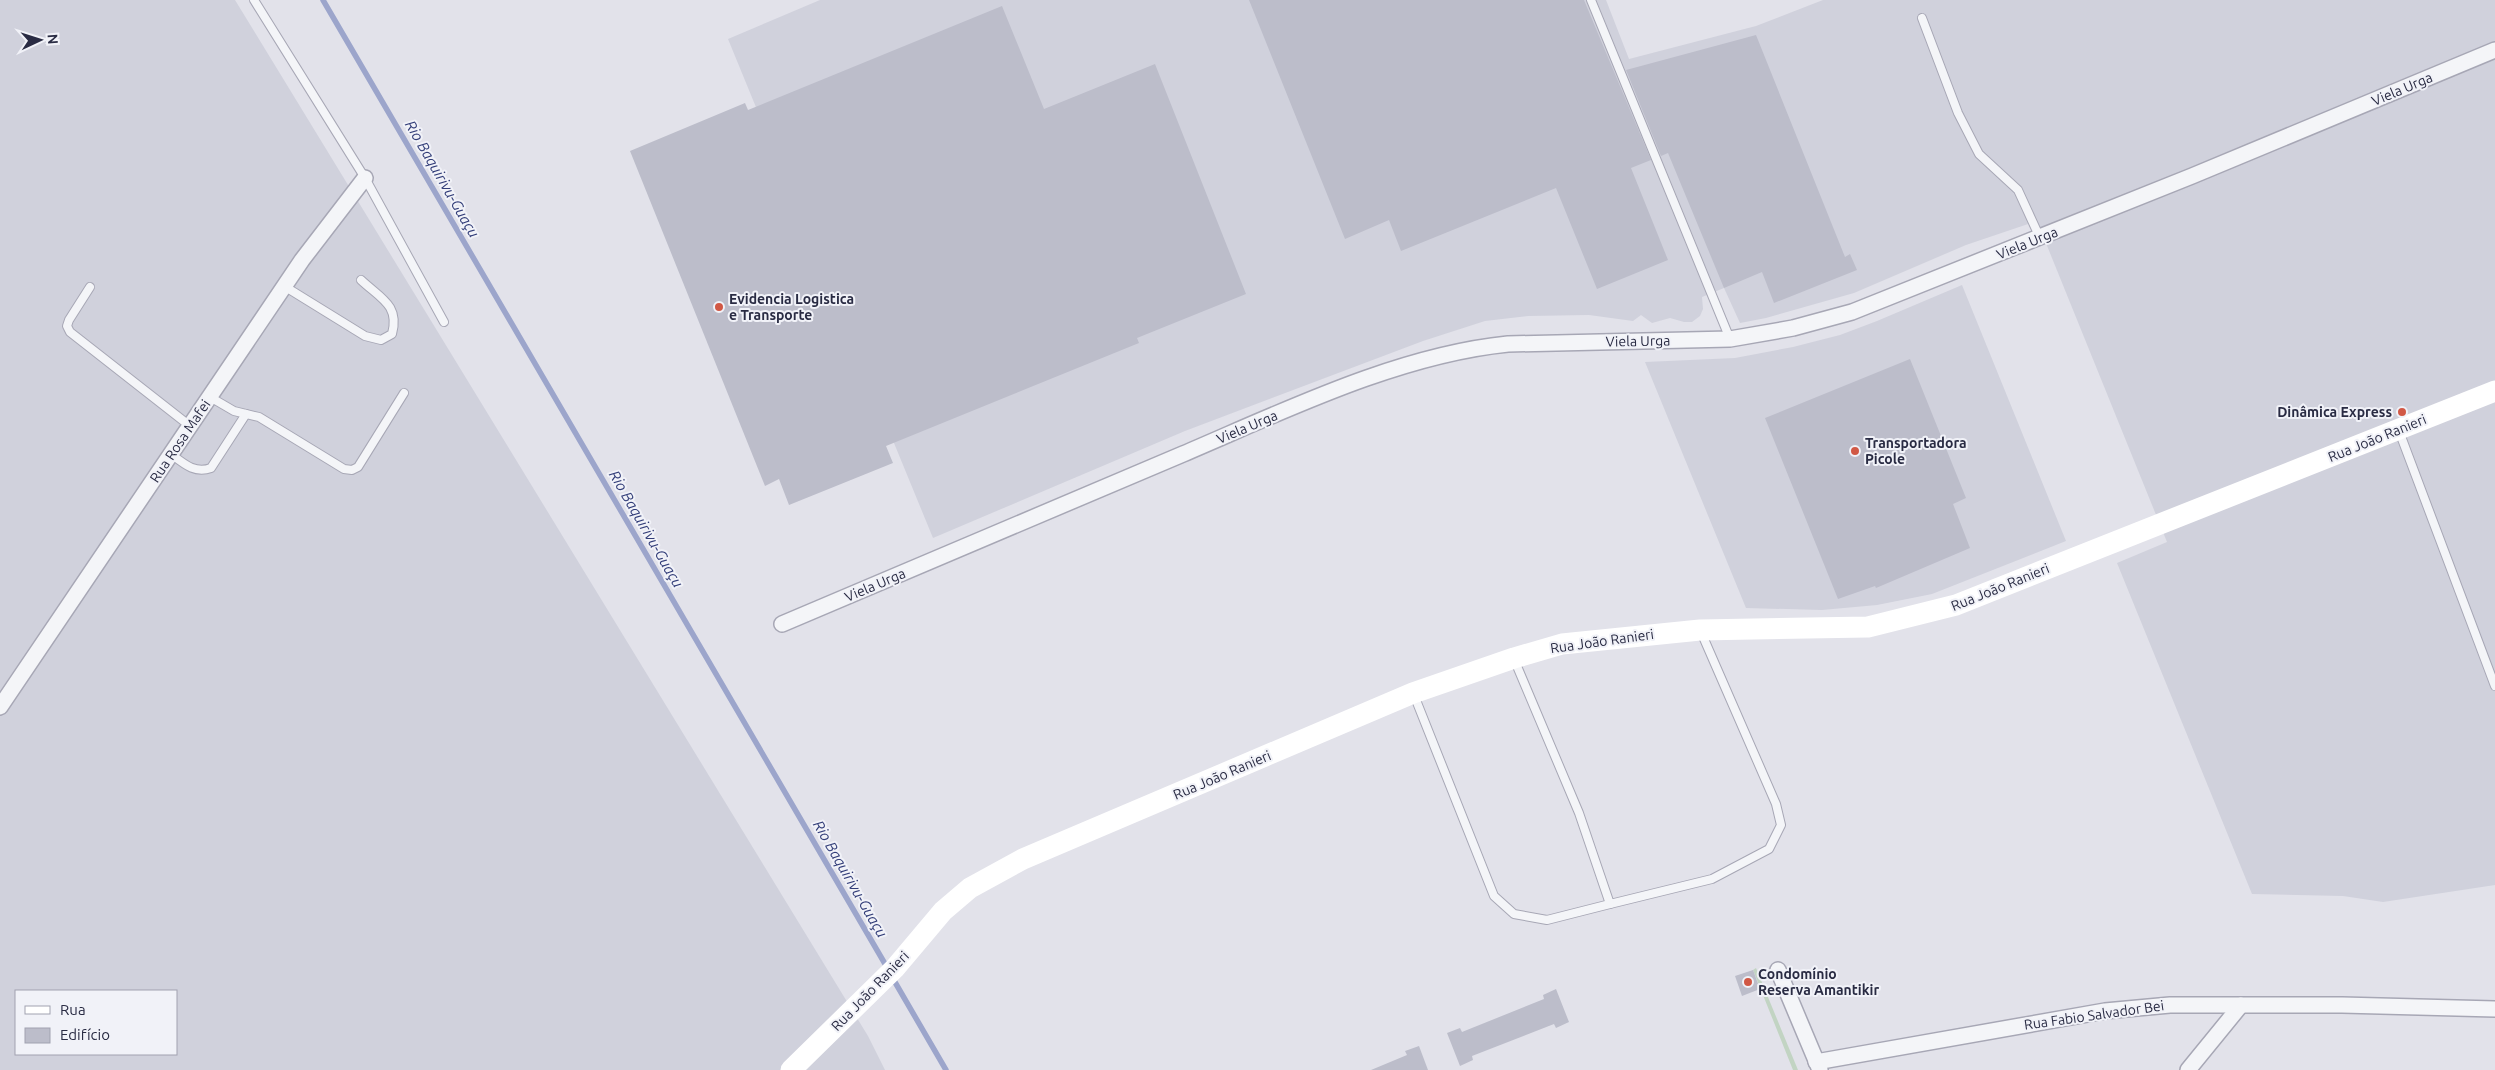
<svg xmlns="http://www.w3.org/2000/svg" width="2495" height="1070" font-family="Ubuntu,sans-serif">
	<style>
		.built { fill: #d0d1dc; fill-rule: evenodd }
		.green { fill: #c2d4c3 }
		.lines { fill: none; stroke-linecap: round; stroke-linejoin: round }
		.stream { stroke: #9ca5cb; stroke-width: 5.5 }
		.building { fill: #bcbdca }
		.lane-casing { stroke: #a7a7b5; stroke-width: 10 }
		.street-casing { stroke: #a7a7b5; stroke-width: 18 }
		.lane { stroke: #f4f5f8; stroke-width: 8 }
		.street { stroke: #f4f5f8; stroke-width: 15 }
		.secondary { stroke: #fff; stroke-width: 21 }
		.poi-dot { fill: #d15845; stroke: #f1f2f8; stroke-width: 2 }
		.labels { text-anchor: middle; stroke-width: 4; stroke-linejoin: round; paint-order: stroke }
		.street-label { font-size: 14px; fill: #292b43; stroke: #f1f2f8 }
		.poi-label { font-size: 14px; font-weight: bold; fill: #292b43; stroke: #f1f2f8; text-anchor: start }
		.water-label { font-size: 15px; font-style: italic; fill: #323d78; stroke: #f1f2f8 }
	</style>
	<rect width="100%" height="100%" fill="#e2e2ea"/>
	<!-- built -->
	<g class="built">
		<path d="M0,0H235L868,1036L885,1070H0ZM16,991H176V1054H16Z"/>
		<polygon points="820,0 1606,0 1629,59 1756,26 1823,0 2495,0 2495,885 2383,902 2343,896 2252,894 2117,563 2167,542 2037,221 1966,245 1854,293 1766,318 1740,323 1724,288 1702,297 1703,309 1700,316 1692,322 1684,322 1670,318 1652,323 1641,315 1633,321 1589,315 1528,316 1485,321 1423,341 1185,431 933,538 728,39"/>
		<polygon points="1962,285 2066,541 1932,594 1877,605 1822,610 1746,608 1645,362 1735,358 1793,347 1840,335 1877,321"/>
	</g>
	<!-- green -->
	<polygon class="green" points="1756,968 1798,1070 1793,1070 1753,970"/>
	<g class="lines">
		<!-- stream -->
		<g class="stream">
			<polyline points="323,0 888,969"/>
			<polyline points="892,977 946,1070"/>
		</g>
	</g>
	<!-- building -->
	<g class="building">
		<polygon points="1249,0 1584,0 1651,160 1631,168 1668,260 1597,289 1556,188 1401,251 1389,220 1345,239"/>
		<polygon points="1002,6 1044,109 1155,64 1246,294 1137,338 1139,343 886,446 893,463 789,505 779,479 765,486 630,151 745,103 748,110"/>
		<polygon points="1756,35 1845,257 1850,254 1857,270 1774,303 1762,272 1724,288 1668,153 1661,156 1626,70"/>
		<polygon points="1910,359 1966,498 1953,504 1970,548 1876,588 1875,586 1838,599 1765,418"/>
		<polygon points="1753,970 1760,989 1742,996 1735,976"/>
		<polygon points="1556,989 1569,1022 1556,1028 1554,1024 1472,1056 1473,1060 1460,1066 1447,1033 1460,1028 1462,1032 1544,999 1543,995"/>
		<polygon points="1419,1046 1428,1070 1371,1070 1407,1055 1405,1051"/>
	</g>
	<g class="lines">
		<!-- lane casing -->
		<g class="lane-casing">
			<g id="lane">
				<polyline points="254,0 365,178 444,322"/>
				<polyline points="1591,0 1730,339"/>
				<polyline points="1922,18 1958,113 1979,154 2018,190 2040,238"/>
				<path d="M284,286L365,336L381,340L392,334C400,305 380,298 361,280"/>
				<polyline points="90,287 69,320 67,326 70,332 190,426"/>
				<polyline points="210,397 234,411 259,417 344,469 352,470 358,467 404,393"/>
				<polyline points="2399,431 2495,686"/>
				<path d="M171,454C184,464 195,474 211,468L246,414"/>
				<polyline points="1514,659 1579,813 1610,904 1712,879 1769,849 1781,825 1776,804 1701,632"/>
				<polyline points="1414,695 1494,896 1514,914 1547,920 1610,904"/>
			</g>
		</g>
		<!-- street casing -->
		<g class="street-casing">
			<g id="street">
				<path d="M782,624C915,568 1049,511 1183,454C1284,411 1398,355 1508,344L1730,339L1793,328L1852,312L2192,176L2495,50"/>
				<polyline points="0,707 302,260 365,178"/>
				<polyline points="1778,970 1820,1070"/>
				<polyline points="1816,1062 2105,1011 2170,1005 2342,1005 2495,1009"/>
				<polyline points="2188,1070 2241,1005"/>
			</g>
		</g>
		<!-- lane -->
		<use href="#lane" class="lane"/>
		<!-- street -->
		<use href="#street" class="street"/>
		<!-- secondary -->
		<polyline class="secondary" points="791,1070 895,968 943,911 970,888 1023,859 1413,693 1514,658 1562,644 1700,630 1868,627 1956,605 2495,391"/>
	</g>
	<!-- markers -->
	<g class="poi-dot">
		<circle cx="719" cy="307" r="5"/>
		<circle cx="2402" cy="412" r="5"/>
		<circle cx="1855" cy="451" r="5"/>
		<circle cx="1748" cy="982" r="5"/>
	</g>
	<g class="labels">
		<!-- street labels -->
		<g class="street-label">
			<text transform="translate(2402 89) rotate(-23)" y="5">Viela Urga</text>
			<text transform="translate(2027 243) rotate(-22)" y="5">Viela Urga</text>
			<text transform="translate(1638 341) rotate(-1)" y="5">Viela Urga</text>
			<text transform="translate(1247 427) rotate(-23)" y="5">Viela Urga</text>
			<text transform="translate(2377 438) rotate(-22)" y="5">Rua João Ranieri</text>
			<text transform="translate(180 441) rotate(-56)" y="5">Rua Rosa Mafei</text>
			<text transform="translate(875 585) rotate(-23)" y="5">Viela Urga</text>
			<text transform="translate(2000 587) rotate(-22)" y="5">Rua João Ranieri</text>
			<text transform="translate(1602 641) rotate(-8)" y="5">Rua João Ranieri</text>
			<text transform="translate(1222 775) rotate(-23)" y="5">Rua João Ranieri</text>
			<text transform="translate(870 991) rotate(-46)" y="5">Rua João Ranieri</text>
			<text transform="translate(2094 1015) rotate(-8)" y="5">Rua Fabio Salvador Bei</text>
		</g>
		<!-- poi labels -->
		<g class="poi-label">
			<text x="729" y="304">Evidencia Logistica<tspan x="729" dy="16">e Transporte</tspan></text>
			<text x="2392" y="417" text-anchor="end">Dinâmica Express</text>
			<text x="1865" y="448">Transportadora<tspan x="1865" dy="16">Picole</tspan></text>
			<text x="1758" y="979">Condomínio<tspan x="1758" dy="16">Reserva Amantikir</tspan></text>
		</g>
		<!-- water labels -->
		<g class="water-label">
			<text transform="translate(442 179) rotate(60)" y="5">Rio Baquirivu-Guaçu</text>
			<text transform="translate(646 529) rotate(60)" y="5">Rio Baquirivu-Guaçu</text>
			<text transform="translate(850 879) rotate(60)" y="5">Rio Baquirivu-Guaçu</text>
		</g>
	</g>
	<!-- legend -->
	<rect x="15" y="990" width="162" height="65" fill="#f1f2f8" stroke="#a1a2b0"/>
	<rect x="25" y="1006" width="25" height="8" fill="#ffffff" stroke="#a1a2b0"/>
	<text x="60" y="1015" font-size="15" fill="#292b43">Rua</text>
	<rect x="25" y="1028" width="25" height="15" fill="#bcbdca" stroke="#a1a2b0"/>
	<text x="60" y="1040" font-size="15" fill="#292b43">Edifício</text>
	<!-- north arrow -->
	<g transform="translate(40 40) rotate(86)" stroke="#f1f2f8" stroke-width="4" paint-order="stroke">
	<path d="M0-4L9 19L0 12L-9 19Z" fill="#292b43"/>
	<text y="-8" font-size="14" font-weight="bold" text-anchor="middle" fill="#292b43">N</text>
	</g>
</svg>
